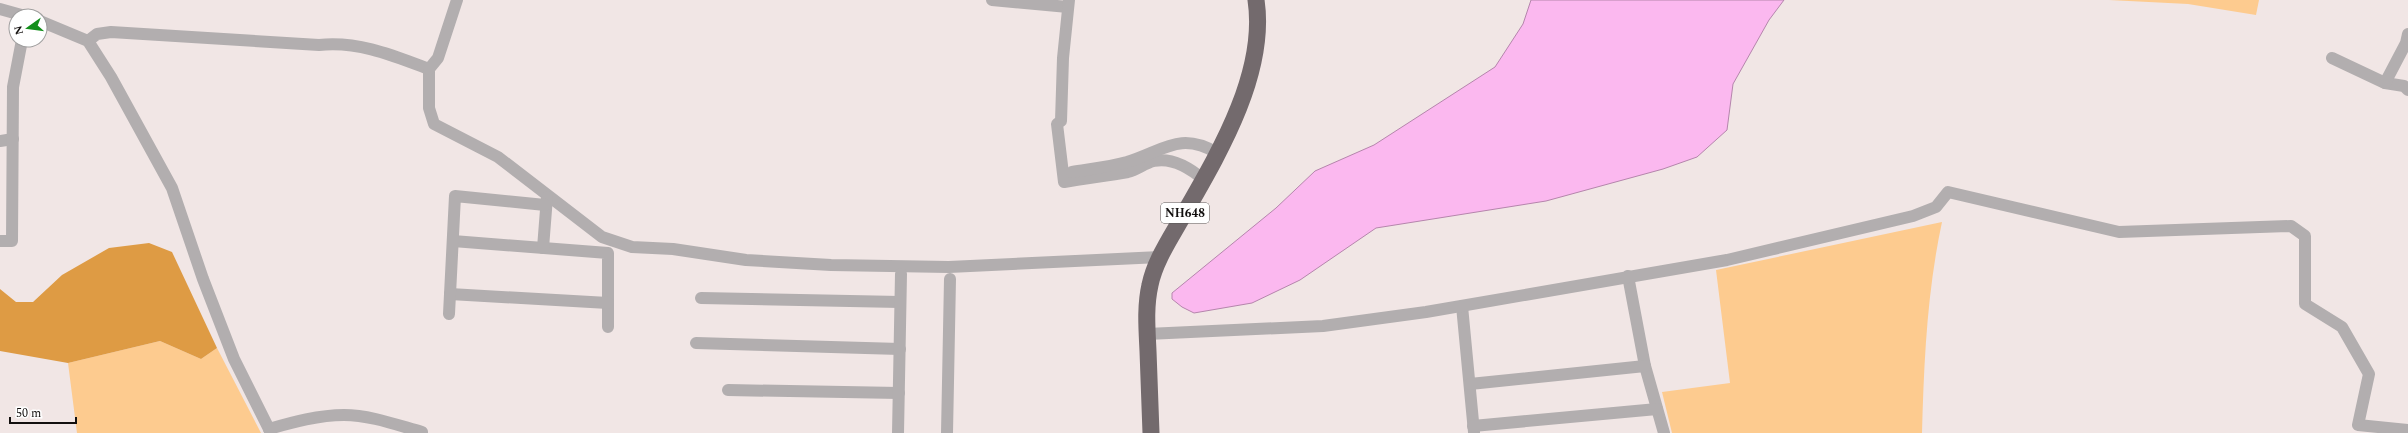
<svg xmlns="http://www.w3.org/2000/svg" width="2408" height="433" font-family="Spectral,serif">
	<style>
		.green { fill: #fdcb8f }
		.forest { fill: #de9b44 }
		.water { fill: #fbb8ef; stroke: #b585ac }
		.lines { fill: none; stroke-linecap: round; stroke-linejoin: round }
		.minor { stroke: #b2aeaf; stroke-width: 12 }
		.highway { stroke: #736a6d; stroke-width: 17 }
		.labels { text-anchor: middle; stroke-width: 4; stroke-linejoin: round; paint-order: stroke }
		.shield { fill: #fff; stroke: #595756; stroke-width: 1 }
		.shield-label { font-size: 12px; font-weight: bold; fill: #120f0e }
	</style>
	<rect width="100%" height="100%" fill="#f1e6e5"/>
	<!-- green -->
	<g class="green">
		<polygon points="2109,0 2259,0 2256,15 2188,4"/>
		<path d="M1942,222C1927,292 1924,362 1922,433H1672L1662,392L1730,383L1716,270Z"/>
		<polygon points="160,341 201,359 217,348 261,433 77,433 68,363"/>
	</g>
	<!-- forest -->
	<polygon class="forest" points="149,243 172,252 217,348 201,359 160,341 68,363 0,351 0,289 16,302 33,302 62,275 109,248"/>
	<!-- water -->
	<polygon class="water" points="1531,0 1784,0 1769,20 1733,84 1727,130 1697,157 1663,169 1546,201 1376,228 1300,280 1252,303 1194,313 1182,307 1172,299 1172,293 1276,208 1315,171 1374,145 1495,67 1523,24"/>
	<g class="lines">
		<!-- minor -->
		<g class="minor">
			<polyline points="992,0 1068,7"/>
			<path d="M1069,0L1063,58L1061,121L1057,124L1064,182C1085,178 1107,176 1128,172C1137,170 1145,163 1154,161C1173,157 1190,168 1204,180"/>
			<polyline points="0,9 25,16"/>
			<polyline points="40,21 88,41 111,77 172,188 203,279 234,359 271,433"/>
			<path d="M88,41L97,34L111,32L319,45C359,41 392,55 429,69V108L434,124L498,157L602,237L632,247L673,249L746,260L831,265L949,267L1160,257"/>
			<polyline points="2332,58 2385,83 2404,86 2408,90"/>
			<polyline points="429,69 438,58 457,0"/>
			<polyline points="2385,83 2406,43 2408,34"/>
			<polyline points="0,141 13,139"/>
			<path d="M1072,172C1090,169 1109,167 1127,162C1163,151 1180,131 1217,153"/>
			<polyline points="0,241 12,241 13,87 22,40"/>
			<polyline points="453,241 608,253 608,327"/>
			<polyline points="543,248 547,197"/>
			<polyline points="1628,276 1645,366 1664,433"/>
			<polyline points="450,294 608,303"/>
			<polyline points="701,298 900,302"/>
			<polyline points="1462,306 1474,432"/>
			<polyline points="449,314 455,196 545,205"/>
			<polyline points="1147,334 1323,326 1426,312 1727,260 1913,216 1936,207 1948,192 2119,232 2291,226 2305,236 2305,304 2342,327 2369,374 2358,425 2408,430"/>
			<polyline points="696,343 900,349"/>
			<polyline points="1470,384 1645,366"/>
			<polyline points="728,390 899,393"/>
			<polyline points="1473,426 1657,409"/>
			<path d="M269,429C293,422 319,415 344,415C370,415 397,425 422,432"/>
			<polyline points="898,433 901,274"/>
			<polyline points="947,433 950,279"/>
		</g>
		<!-- highway -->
		<path class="highway" d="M1151,433C1150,406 1149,379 1148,351C1147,329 1145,307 1150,285C1155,260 1172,236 1184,214C1219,153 1267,73 1256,0"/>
	</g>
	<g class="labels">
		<!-- shield labels -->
		<rect class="shield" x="1161" y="203" width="48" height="20" rx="3"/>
		<g class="shield-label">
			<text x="1185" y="217">NH648</text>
		</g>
	</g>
	<!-- north arrow -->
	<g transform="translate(28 28) rotate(256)"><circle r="19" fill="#ffffff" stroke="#a09f9f"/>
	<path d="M0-3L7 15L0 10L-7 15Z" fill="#138f1b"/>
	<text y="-6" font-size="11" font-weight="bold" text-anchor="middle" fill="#120f0e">N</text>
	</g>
	<!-- scale -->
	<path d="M10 417v6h66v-6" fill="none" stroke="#120f0e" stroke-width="2"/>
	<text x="16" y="417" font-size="12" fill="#120f0e" stroke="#ffffff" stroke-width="3" paint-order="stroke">50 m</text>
</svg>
